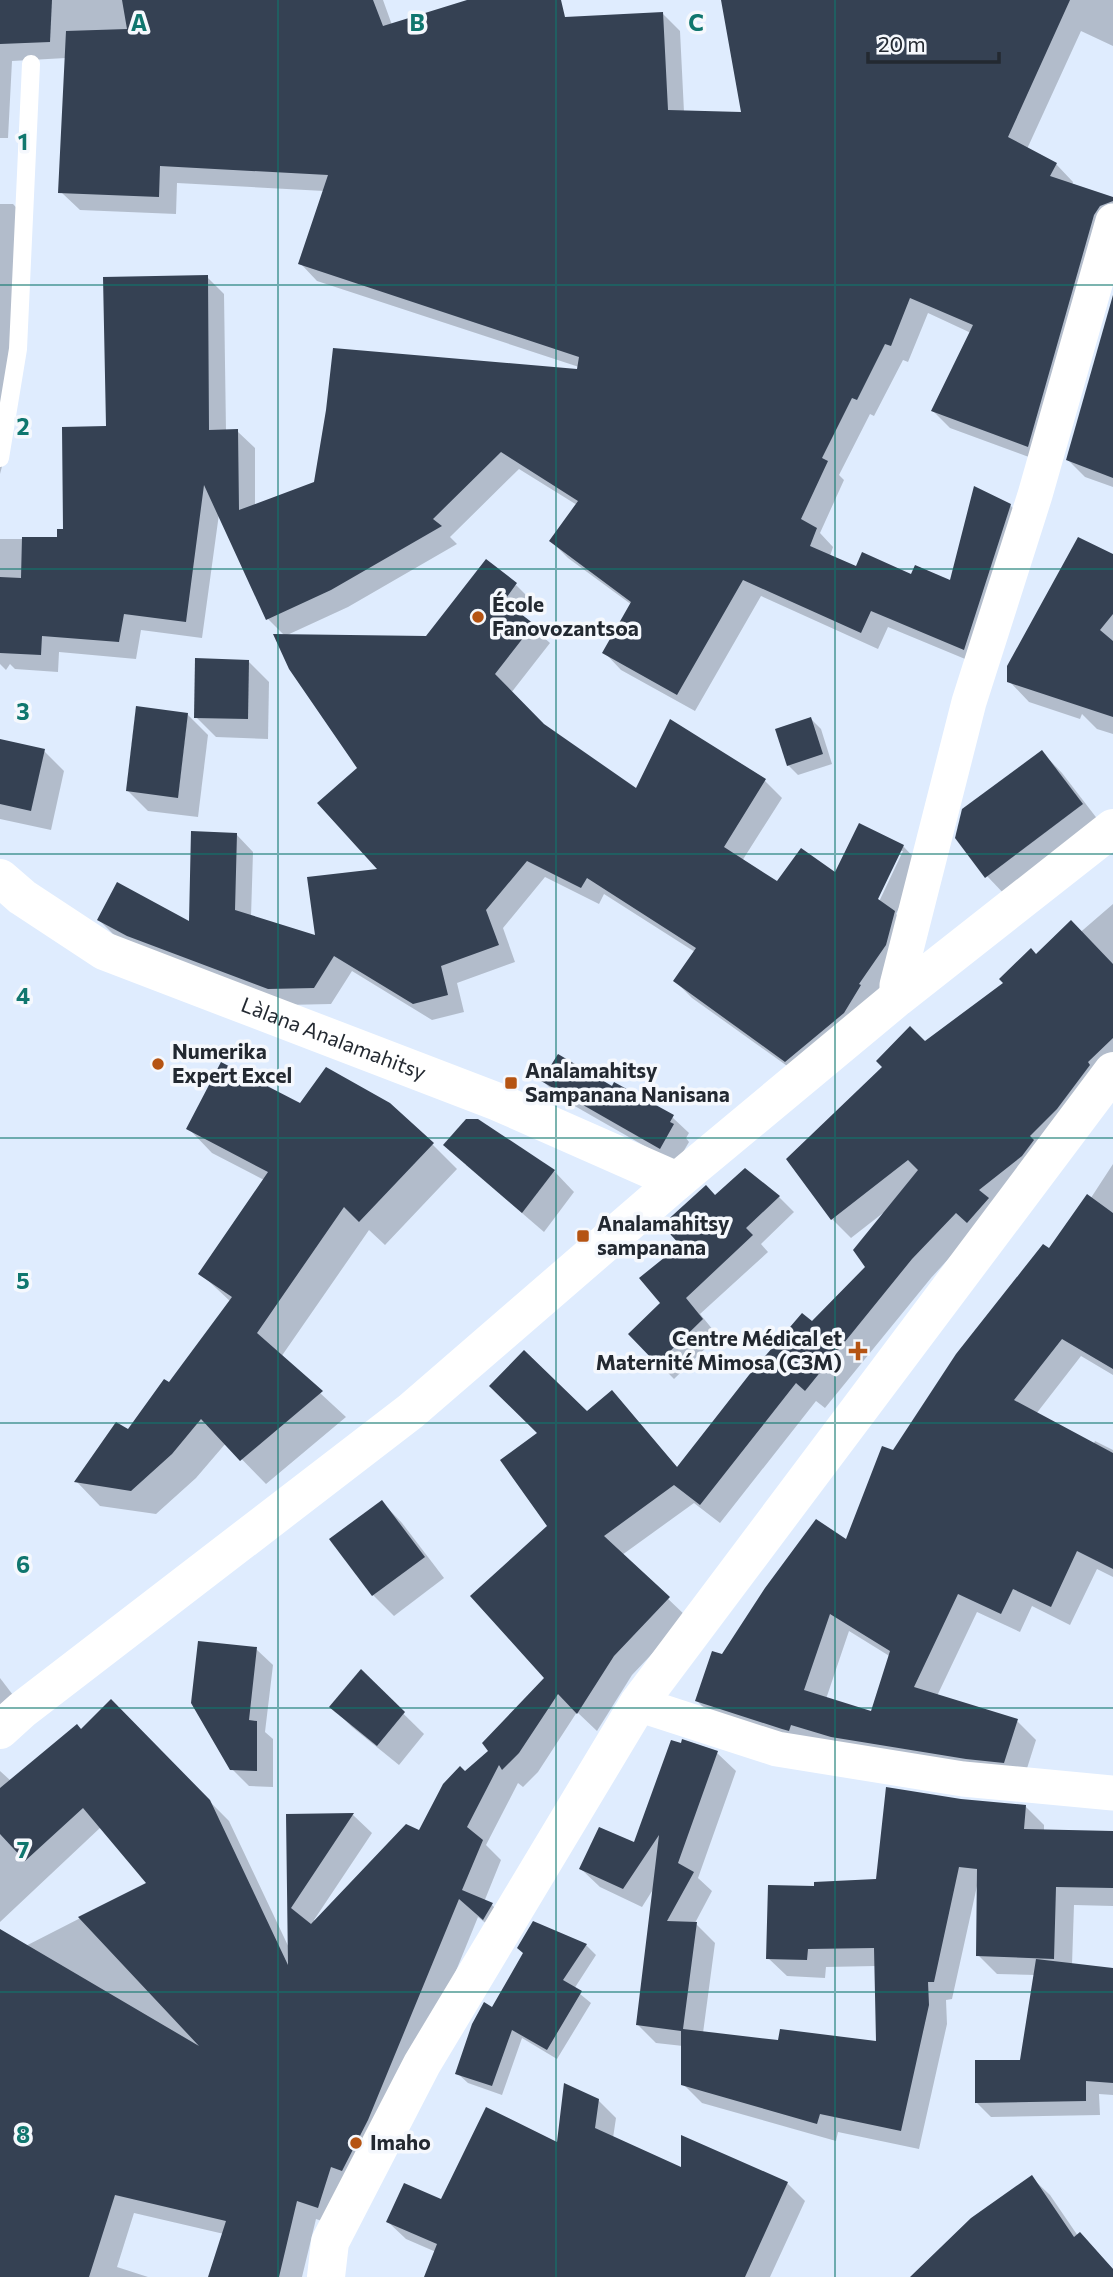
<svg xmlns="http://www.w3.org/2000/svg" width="1113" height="2277" font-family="Commissioner,sans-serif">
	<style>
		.shadow { fill: #0003; fill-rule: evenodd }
		.building { fill: #354153; fill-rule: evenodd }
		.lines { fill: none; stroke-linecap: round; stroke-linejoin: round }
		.service { stroke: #fff; stroke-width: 18 }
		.minor { stroke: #fff; stroke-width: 35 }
		.tertiary { stroke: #fff; stroke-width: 38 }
		.secondary { stroke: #fff; stroke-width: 38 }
		.grid { fill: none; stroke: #0f766e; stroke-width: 2; stroke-opacity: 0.55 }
		.poi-dot { fill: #b55413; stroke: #f5f8fd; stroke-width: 2.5 }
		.labels { text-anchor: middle; stroke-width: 7; stroke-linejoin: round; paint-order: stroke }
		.poi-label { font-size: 21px; font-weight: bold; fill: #232931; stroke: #f5f8fd; text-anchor: start }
		.street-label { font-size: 21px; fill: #232931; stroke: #f5f8fd }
		.grid-label { font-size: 23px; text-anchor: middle; font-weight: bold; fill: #0f766e; stroke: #f5f8fd; stroke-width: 7; stroke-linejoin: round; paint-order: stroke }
	</style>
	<rect width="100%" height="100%" fill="#dfecfe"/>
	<!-- shadow -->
	<g class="shadow">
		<path d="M0,0H383L392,25H446L663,14L680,31L684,112L743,114L723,0H1113V46L1081,31L1027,149L1056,164L1073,182L1072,185L1113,198V228L1045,463L950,428L933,411L971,333L928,313L908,362L903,360L874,416L870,414L839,475L844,480L820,533L833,547L830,556L856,568L951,582L1010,505L1027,523L982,666L888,627L878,649L761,596L695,711L621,670L604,652L632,605L568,558L551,541L577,505L519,469L450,537L457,544L348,607L285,636L427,638L516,585L533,602L521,617L550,643L511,693L544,726L636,791L670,722L765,781L782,798L742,861L777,884L835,875L903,846L920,864L896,914L911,930L903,962L804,1078L692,998L675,981L695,952L604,894L599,904L545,877L503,928L515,962L457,983L464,1012L432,1020L352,971L331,1004L286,1005L116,937L99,920L190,924L236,834L253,852L251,917L317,937L381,870L359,768L285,636L268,619L219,514L202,638L141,630L136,659L59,652L58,672L15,669L10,664L6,670L0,664V539H58L65,531L108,428L207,277L224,294L226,431H237L255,448V506L315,483L578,371L579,367L317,281L300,263L324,191L177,183L176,214L80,210L62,193L66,58L12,61L8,138H0ZM899,851H903L876,908L873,907Z"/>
		<polygon points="0,204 13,204 30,222 15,417 0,474"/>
		<polygon points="1113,301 1113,487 1085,477 1068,460"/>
		<polygon points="1113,556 1113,734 1097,729 1082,714 1080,719 1029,702 1009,681"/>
		<polygon points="248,661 269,682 268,739 216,737 196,717"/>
		<polygon points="187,714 208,735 198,817 148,811 128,791"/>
		<polygon points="811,719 821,729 832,764 798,775 788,765"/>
		<polygon points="0,741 44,751 64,771 51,830 0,819"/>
		<polygon points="1042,752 1062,773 1102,825 1007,897 987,876"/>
		<polygon points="1113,904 1113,1079 931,1278 825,1408 816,1401 720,1523 694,1503 622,1555 687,1617 632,1675 597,1731 577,1712 538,1772 523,1787 518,1783 486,1845 501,1860 484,1902 492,1905 511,1924 503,1937 478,1917 387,2140 337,2226 316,2219 302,2277 210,2277 224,2234 134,2213 117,2267 148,2277 0,2277 0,1949 10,1954 149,1883 101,1827 0,1922 0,1771 11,1781 81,1731 111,1702 229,1821 290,1950 287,1816 353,1815 372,1833 314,1920 316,1922 420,1833 465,1773 491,1751 546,1678 549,1526 587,1413 611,1393 678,1468 812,1323 867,1267 883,1213 851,1238 832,1219 925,1044 1006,984 1036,956 1054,955"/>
		<polygon points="543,1081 612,1089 672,1117 689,1133 686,1138 689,1142 676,1164 559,1097"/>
		<polygon points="300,1106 433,1145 457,1169 385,1245 369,1230 281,1357 346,1417 266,1484 226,1443 196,1478 156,1514 100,1506 76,1481 129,1432 169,1384 231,1302 201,1274 264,1180 212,1153 188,1128"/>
		<polygon points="478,1121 554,1171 574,1192 544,1232 466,1165"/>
		<path d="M1113,1164V1375L1081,1356L1036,1414L1093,1445L1095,1441L1113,1450V1577L1097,1569L1070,1625L1032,1606L1020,1632L977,1612L937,1696L1017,1721L1036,1740L1023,1781L716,1720L697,1701L723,1656L847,1542L893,1453L1085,1207ZM849,1631L891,1657L872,1713L826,1699Z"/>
		<polygon points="715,1197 779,1197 794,1212 761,1244 768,1252 700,1314 718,1336 674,1379 630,1334 662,1304 683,1245"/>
		<polygon points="382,1502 402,1523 444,1578 394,1616 373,1595 332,1540"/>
		<polygon points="256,1649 273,1665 265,1732 273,1739 273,1787 249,1786 232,1769"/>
		<polygon points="361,1672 424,1734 399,1765 352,1727 332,1707"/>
		<polygon points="0,1678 16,1699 0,1711"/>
		<polygon points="717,1753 736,1771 698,1878 712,1891 695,1923 715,1943 703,2033 780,2042 877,2043 876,1966 826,1967 825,1978 787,1976 768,1958 816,1888 878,1881 961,1801 1026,1807 1044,1825 1044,1831 1113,1832 1113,1906 1074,1905 1072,1965 1113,1969 1113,2095 1099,2094 1100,2115 991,2117 976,2102 1022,2062 1036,1975 997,1974 978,1955 977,1886 952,1999 946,2000 947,2024 919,2149 838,2132 836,2141 702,2103 683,2084 683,2046 656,2043 638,2025 654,1888 642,1907 600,1887 581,1869 635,1845"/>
		<polygon points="586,1945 596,1955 574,1989 591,2003 557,2059 522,2038 502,2095 468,2083 457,2073 493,2009"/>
		<polygon points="598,2100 616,2118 613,2138 683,2169 787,2183 805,2201 770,2277 425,2277 436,2252 406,2239 388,2222 442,2202 559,2144"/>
		<polygon points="1032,2178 1050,2195 1078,2236 1080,2234 1113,2269 1113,2277 921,2277"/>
	</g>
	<!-- building -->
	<g class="building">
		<polygon points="0,0 52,0 50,42 0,44"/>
		<polygon points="122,0 373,0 383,26 467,0 561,0 565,17 663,12 668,110 741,112 721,0 1070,0 1008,137 1057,163 1050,176 1113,197 1113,201 1100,206 1094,215 1028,447 931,411 973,325 910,298 891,346 885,344 857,400 852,398 822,458 828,461 801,519 817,528 810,546 856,566 862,552 911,574 915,565 950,580 974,486 1011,504 964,650 871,611 861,633 743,580 677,695 602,653 631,602 549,541 578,501 501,452 433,519 442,526 331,590 266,620 204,485 186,622 124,614 119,642 42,636 41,655 0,653 0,577 21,578 22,537 57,537 57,529 63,529 62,427 106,426 103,277 208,275 209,430 238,429 239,510 314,482 326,410 333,348 577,369 579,357 298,264 328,175 160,166 159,197 58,193 66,31 127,29"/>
		<polygon points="1113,295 1113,478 1066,460"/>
		<polygon points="1078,537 1113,554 1113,614 1100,630 1113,641 1113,717 1007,682 1007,666"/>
		<polygon points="486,559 517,583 504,601 534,624 495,674 544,724 636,788 670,719 766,779 724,847 777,881 801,848 835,872 859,823 904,845 878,899 895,911 886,945 859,984 861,985 844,1013 785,1062 673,981 696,948 587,878 581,888 527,861 486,910 499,945 441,966 448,995 413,1004 334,956 314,988 268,989 127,936 97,920 117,882 189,921 191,831 237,833 235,910 315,935 307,877 377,869 317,803 357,768 289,669 273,634 426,636"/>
		<polygon points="195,658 249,660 248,719 194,718"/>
		<polygon points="136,706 188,713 178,798 126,791"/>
		<polygon points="811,717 823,754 787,766 775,729"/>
		<polygon points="0,739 45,749 31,811 0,804"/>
		<polygon points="1042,750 1083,804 985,878 955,838 962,809"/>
		<polygon points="1071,920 1113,964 1113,1038 1088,1062 1090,1065 1057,1109 1030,1136 1034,1140 1022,1156 979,1190 989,1198 967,1223 956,1213 912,1259 805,1391 796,1383 700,1505 674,1485 604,1536 670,1597 614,1656 577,1714 558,1694 519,1753 502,1770 499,1765 467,1827 483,1840 462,1890 493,1903 483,1920 459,1899 368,2120 342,2171 331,2167 318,2208 297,2201 279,2277 208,2277 226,2221 115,2195 89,2277 0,2277 0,1929 199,2046 78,1917 146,1883 83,1808 25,1861 0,1834 0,1788 77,1724 81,1729 111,1699 210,1800 288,1965 286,1814 354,1813 291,1908 311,1924 406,1824 419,1830 443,1784 460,1766 465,1771 488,1751 482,1743 544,1678 470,1596 547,1526 500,1460 537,1433 489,1386 524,1350 587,1411 612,1390 677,1467 749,1375 802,1313 812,1321 865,1267 853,1250 918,1170 908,1160 831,1220 786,1159 882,1067 876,1061 910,1026 925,1041 1003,983 999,979 1031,948 1036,954"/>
		<polygon points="558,1054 612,1086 614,1082 674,1115 670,1122 674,1124 660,1149 541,1081"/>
		<polygon points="221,1062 300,1103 326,1067 390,1103 434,1143 359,1222 344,1207 257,1333 323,1391 240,1461 201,1419 172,1454 131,1491 74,1482 116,1422 128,1429 164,1379 169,1382 232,1297 198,1274 268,1172 186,1129"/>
		<polygon points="466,1119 478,1119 555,1170 522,1213 443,1145"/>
		<polygon points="745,1168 780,1196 746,1228 753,1235 686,1298 703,1319 657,1364 628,1334 660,1303 639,1278 680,1245 662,1225 706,1185 715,1195"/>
		<path d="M1087,1194L1113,1213V1369L1062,1339L1014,1400L1113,1453V1569L1077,1551L1051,1607L1013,1589L1001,1614L958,1594L914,1687L1018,1719L1004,1763L966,1759L831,1737L791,1725L789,1731L782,1729L695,1701L712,1651L722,1654L765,1588L816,1519L846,1539L882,1446L893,1450L956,1354L1043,1244L1049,1248ZM830,1614L890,1651L871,1711L804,1690Z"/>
		<polygon points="382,1500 425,1557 372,1596 329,1539"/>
		<polygon points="198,1641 257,1647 249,1720 257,1721 257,1771 230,1770 191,1703"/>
		<polygon points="361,1669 405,1712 377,1746 329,1707"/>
		<polygon points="682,1739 718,1751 678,1863 694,1872 667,1921 697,1922 683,2029 778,2040 780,2029 876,2041 874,1948 808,1949 807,1960 766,1959 768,1885 814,1886 814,1882 876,1879 886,1787 961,1799 1026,1805 1024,1829 1113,1831 1113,1888 1056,1887 1054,1959 976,1956 977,1869 959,1867 934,1982 928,1982 929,2005 901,2131 820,2114 817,2124 681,2085 681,2031 636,2025 659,1835 623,1889 579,1869 599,1827 634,1842 671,1740 681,1743"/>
		<polygon points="533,1921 587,1944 563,1980 582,1991 547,2050 512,2030 492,2086 455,2074 472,2024 484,2002 492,2007 523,1953 517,1948"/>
		<polygon points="1036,1959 1113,1968 1113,2083 1086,2081 1086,2101 975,2103 975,2060 1020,2060"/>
		<polygon points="564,2083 599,2099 595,2128 681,2167 681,2135 788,2182 745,2277 424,2277 437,2244 386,2222 404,2183 441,2199 486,2107 557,2142"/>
		<polygon points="1032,2175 1074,2237 1080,2232 1113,2269 1113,2277 910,2277 971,2218"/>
	</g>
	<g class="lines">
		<!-- service -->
		<polyline class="service" points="0,458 18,349 31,64"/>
		<!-- minor -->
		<g class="minor">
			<polyline points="897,998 897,985 969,702 1035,495 1113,221"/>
			<polyline points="638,1704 777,1749 963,1779 1113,1793"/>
		</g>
		<!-- tertiary -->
		<path class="tertiary" id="s1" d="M0,878L22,897L104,951L498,1102L677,1181"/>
		<!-- secondary -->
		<g class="secondary">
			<polyline points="0,1730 22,1710 411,1411 677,1181 897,998 1113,828"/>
			<polyline points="326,2277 330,2242 422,2064 638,1704 1113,1071"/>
		</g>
	</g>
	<!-- grid -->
	<path class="grid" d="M278,0V2277M556,0V2277M835,0V2277M0,285H1113M0,569H1113M0,854H1113M0,1138H1113M0,1423H1113M0,1708H1113M0,1992H1113"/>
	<!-- markers -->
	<g class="poi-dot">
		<circle cx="478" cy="617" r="7"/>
		<circle cx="158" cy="1064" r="7"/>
		<rect x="504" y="1076" width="14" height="14" rx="3.5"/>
		<rect x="576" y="1229" width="14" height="14" rx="3.5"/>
		<path d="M854.5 1340.5h7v7h7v7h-7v7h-7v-7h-7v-7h7z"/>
		<circle cx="356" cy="2143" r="7"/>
	</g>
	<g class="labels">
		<!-- poi labels -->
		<g class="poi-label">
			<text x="492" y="612">École<tspan x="492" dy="24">Fanovozantsoa</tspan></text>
			<text x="172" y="1059">Numerika<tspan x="172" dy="24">Expert Excel</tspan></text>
			<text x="525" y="1078">Analamahitsy<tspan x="525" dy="24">Sampanana Nanisana</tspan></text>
			<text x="597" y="1231">Analamahitsy<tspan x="597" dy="24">sampanana</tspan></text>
			<text x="842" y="1346" text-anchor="end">Centre Médical et<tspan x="842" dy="24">Maternité Mimosa (C3M)</tspan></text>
			<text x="370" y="2150">Imaho</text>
		</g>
		<!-- street labels -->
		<g class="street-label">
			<text dy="7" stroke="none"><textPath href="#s1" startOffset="373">Làlana Analamahitsy</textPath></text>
		</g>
	</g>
	<g class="grid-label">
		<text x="139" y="31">A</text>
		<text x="417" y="31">B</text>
		<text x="696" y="31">C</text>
		<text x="23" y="150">1</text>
		<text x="23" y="435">2</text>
		<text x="23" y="720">3</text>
		<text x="23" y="1004">4</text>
		<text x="23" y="1289">5</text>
		<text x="23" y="1573">6</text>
		<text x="23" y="1858">7</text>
		<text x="23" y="2143">8</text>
	</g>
	<!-- scale -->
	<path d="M868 52v10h131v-10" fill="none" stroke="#232931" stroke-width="3.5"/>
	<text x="878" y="52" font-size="21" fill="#232931" stroke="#f5f8fd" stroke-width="5" paint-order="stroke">20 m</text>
</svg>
